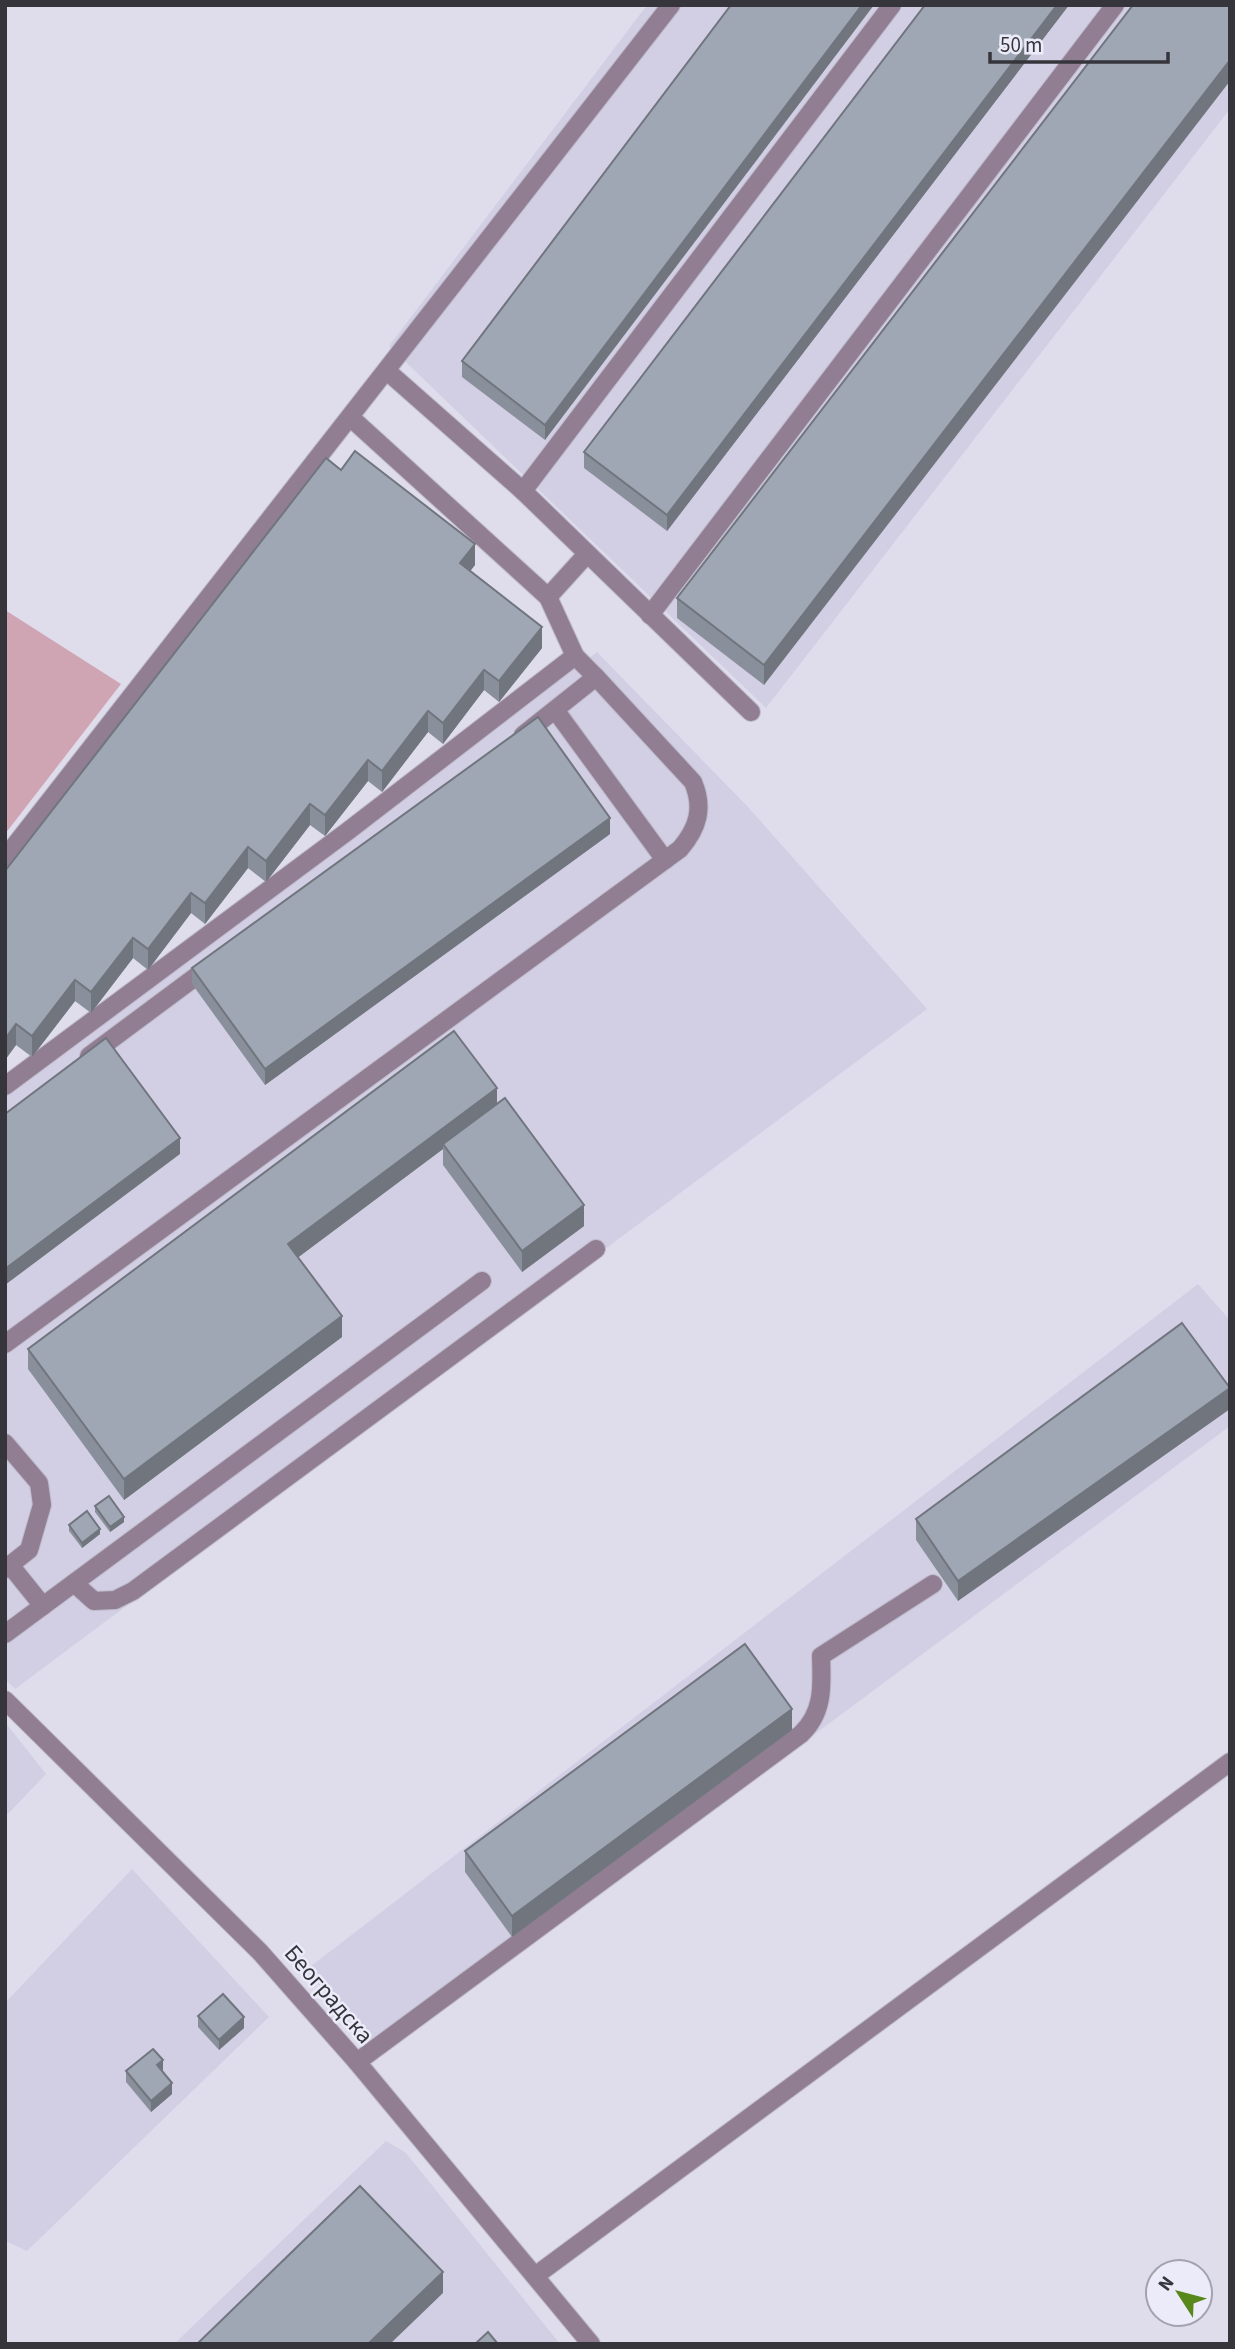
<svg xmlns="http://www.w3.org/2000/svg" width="1235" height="2349" font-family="'Source Sans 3',sans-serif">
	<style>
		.built { fill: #d2cfe5 }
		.green { fill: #cfa4b3 }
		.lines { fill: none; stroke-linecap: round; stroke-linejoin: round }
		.minor-casing { stroke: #bdbbc9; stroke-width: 20 }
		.minor { stroke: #917e93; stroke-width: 18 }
		.wall { fill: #8a909b }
		.shaded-wall { fill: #70757e }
		.building { fill: #a0a7b4; stroke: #70757e; stroke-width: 2 }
		.labels { text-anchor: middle; stroke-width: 5; stroke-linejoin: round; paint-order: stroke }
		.street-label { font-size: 24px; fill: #36353b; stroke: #ecebf9 }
	</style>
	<rect width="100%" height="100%" fill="#dfddec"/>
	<!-- built -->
	<g class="built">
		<polygon points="647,5 1230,5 1230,109 766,708 389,346"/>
		<polygon points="597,652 749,808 927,1009 15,1689 5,1679 5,1097"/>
		<polygon points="1198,1284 1230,1320 1230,1426 382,2055 306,1970"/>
		<polygon points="5,1722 46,1774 5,1817"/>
		<polygon points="132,1869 269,2017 27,2251 5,2241 5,2003"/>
		<polygon points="386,2141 406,2153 560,2344 174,2344"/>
	</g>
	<!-- green -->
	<polygon class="green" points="5,610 121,684 5,834"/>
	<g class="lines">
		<!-- minor casing -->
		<g class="minor-casing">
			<g id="minor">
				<polyline points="387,371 523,491 751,712"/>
				<polyline points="350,417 548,597 575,656"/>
				<polyline points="523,491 892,5"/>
				<polyline points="548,597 587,554"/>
				<polyline points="650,615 1115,5"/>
				<polyline points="556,711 665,860"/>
				<path d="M5,858C226,572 450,290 671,5"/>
				<polyline points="89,1056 210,966"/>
				<polyline points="5,1086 348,831 575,656 596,677"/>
				<path d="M5,1344L680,849C698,828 704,808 693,782L596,677L523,735"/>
				<polyline points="5,1443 39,1483 42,1505 29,1550 5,1569"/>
				<polyline points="10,1565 43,1606"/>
				<polyline points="74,1583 94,1601 115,1600 133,1591 596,1249"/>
				<polyline points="5,1634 482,1281"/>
				<polyline points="5,1700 260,1952 357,2062 591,2344"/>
				<path d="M357,2062L801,1734C824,1712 822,1686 821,1656L933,1584"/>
				<polyline points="535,2276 1230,1762"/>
			</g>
		</g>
		<!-- minor -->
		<use href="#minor" class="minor"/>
	</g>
	<!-- wall -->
	<g class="wall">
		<polygon points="731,5 545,440 462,377 462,361"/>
		<polygon points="925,5 1069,5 667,531 584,468 584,452"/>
		<polygon points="1133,5 764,685 677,618 677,598"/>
		<polygon points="341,470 475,565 470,571 542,648 499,702 484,690 443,744 428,732 382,792 368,781 325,836 310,825 266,882 248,868 205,924 191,913 148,970 133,958 91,1013 75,1001 32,1057 16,1045 5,1060 5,871"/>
		<polygon points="610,834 265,1085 192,984 192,968"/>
		<polygon points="497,1104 584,1226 522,1272 443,1165 443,1149 298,1257 342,1337 124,1500 28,1369 28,1349"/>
		<polygon points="1182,1323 958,1601 916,1540 916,1519"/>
		<polygon points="95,1506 124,1522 110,1532 95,1512"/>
		<polygon points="69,1525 100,1534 82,1548 69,1531"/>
		<polygon points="792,1730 512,1937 465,1872 465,1851"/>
		<polygon points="198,2016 244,2028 219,2050 198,2027"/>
		<polygon points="126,2071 163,2071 172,2094 151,2112 126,2082"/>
	</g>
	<!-- shaded-wall -->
	<g class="shaded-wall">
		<polygon points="862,5 874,5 545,440 545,425"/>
		<polygon points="1057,5 1069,5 667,531 667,515"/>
		<polygon points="1230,60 1230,81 764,685 764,665"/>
		<polygon points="475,544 475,565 460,584 460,563"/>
		<polygon points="542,627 542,648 499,702 499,681"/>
		<polygon points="484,670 484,690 443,744 443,723"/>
		<polygon points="428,711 428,732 382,792 382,771"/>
		<polygon points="368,760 368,781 325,836 325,815"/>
		<polygon points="310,804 310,825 266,882 266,861"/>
		<polygon points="610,818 610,834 265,1085 265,1069"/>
		<polygon points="248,847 248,868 205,924 205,903"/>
		<polygon points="191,893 191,913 148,970 148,949"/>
		<polygon points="133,938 133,958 91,1013 91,992"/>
		<polygon points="75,980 75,1001 32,1057 32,1036"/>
		<polygon points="16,1024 16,1045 5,1060 5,1039"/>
		<polygon points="497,1088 497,1109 443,1144 443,1149 288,1265 288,1244"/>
		<polygon points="180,1138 180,1154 5,1285 5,1269"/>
		<polygon points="584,1205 584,1226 522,1272 522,1251"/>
		<polygon points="342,1316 342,1337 124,1500 124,1479"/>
		<polygon points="1230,1388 1230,1409 958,1601 958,1581"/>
		<polygon points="124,1517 124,1522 110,1532 110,1527"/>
		<polygon points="100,1529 100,1534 82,1548 82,1543"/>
		<polygon points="792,1709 792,1730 512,1937 512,1916"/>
		<polygon points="244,2017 244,2028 219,2050 219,2040"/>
		<polygon points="163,2060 163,2071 157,2076 157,2065"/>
		<polygon points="172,2083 172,2094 151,2112 151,2101"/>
		<polygon points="443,2272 443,2293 390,2344 368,2344"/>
	</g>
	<!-- building -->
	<g class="building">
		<polygon points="731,5 862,5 545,425 462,361"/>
		<polygon points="925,5 1057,5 667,515 584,452"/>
		<polygon points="1133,5 1230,5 1230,60 764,665 677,598"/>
		<polygon points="355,451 475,544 460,563 542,627 499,681 484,670 443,723 428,711 382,771 368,760 325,815 310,804 266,861 248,847 205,903 191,893 148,949 133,938 91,992 75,980 32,1036 16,1024 5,1039 5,871 326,458 341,470"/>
		<polygon points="538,717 610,818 265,1069 192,968"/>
		<polygon points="454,1031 497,1088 288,1244 342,1316 124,1479 28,1349"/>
		<polygon points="106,1038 180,1138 5,1269 5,1114"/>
		<polygon points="505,1098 584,1205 522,1251 443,1144"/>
		<polygon points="1182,1323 1230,1388 958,1581 916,1519"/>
		<polygon points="109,1496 124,1517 110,1527 95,1506"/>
		<polygon points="87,1511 100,1529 82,1543 69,1525"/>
		<polygon points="745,1644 792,1709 512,1916 465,1851"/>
		<polygon points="223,1994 244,2017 219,2040 198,2016"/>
		<polygon points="153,2049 163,2060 157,2065 172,2083 151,2101 126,2071"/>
		<polygon points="360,2186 443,2272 368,2344 197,2344"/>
		<polygon points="488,2332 498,2344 475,2344"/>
	</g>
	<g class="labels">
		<!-- street labels -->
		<g class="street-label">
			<text transform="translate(329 1994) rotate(49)" y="8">Београдска</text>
		</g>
	</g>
	<!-- border -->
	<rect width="1235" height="2349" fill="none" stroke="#36353b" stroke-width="14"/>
	<!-- north arrow -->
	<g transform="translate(1179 2293) rotate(306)"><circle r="33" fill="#ecebf9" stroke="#a3a2ad" stroke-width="2"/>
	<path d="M0-5L12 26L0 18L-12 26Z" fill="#58881b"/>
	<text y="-10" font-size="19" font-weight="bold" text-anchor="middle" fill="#36353b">N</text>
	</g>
	<!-- scale -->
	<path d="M990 52v10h178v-10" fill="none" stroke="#36353b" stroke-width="3.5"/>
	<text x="1000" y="52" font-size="21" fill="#36353b" stroke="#ecebf9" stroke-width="5" paint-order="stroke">50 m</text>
</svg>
